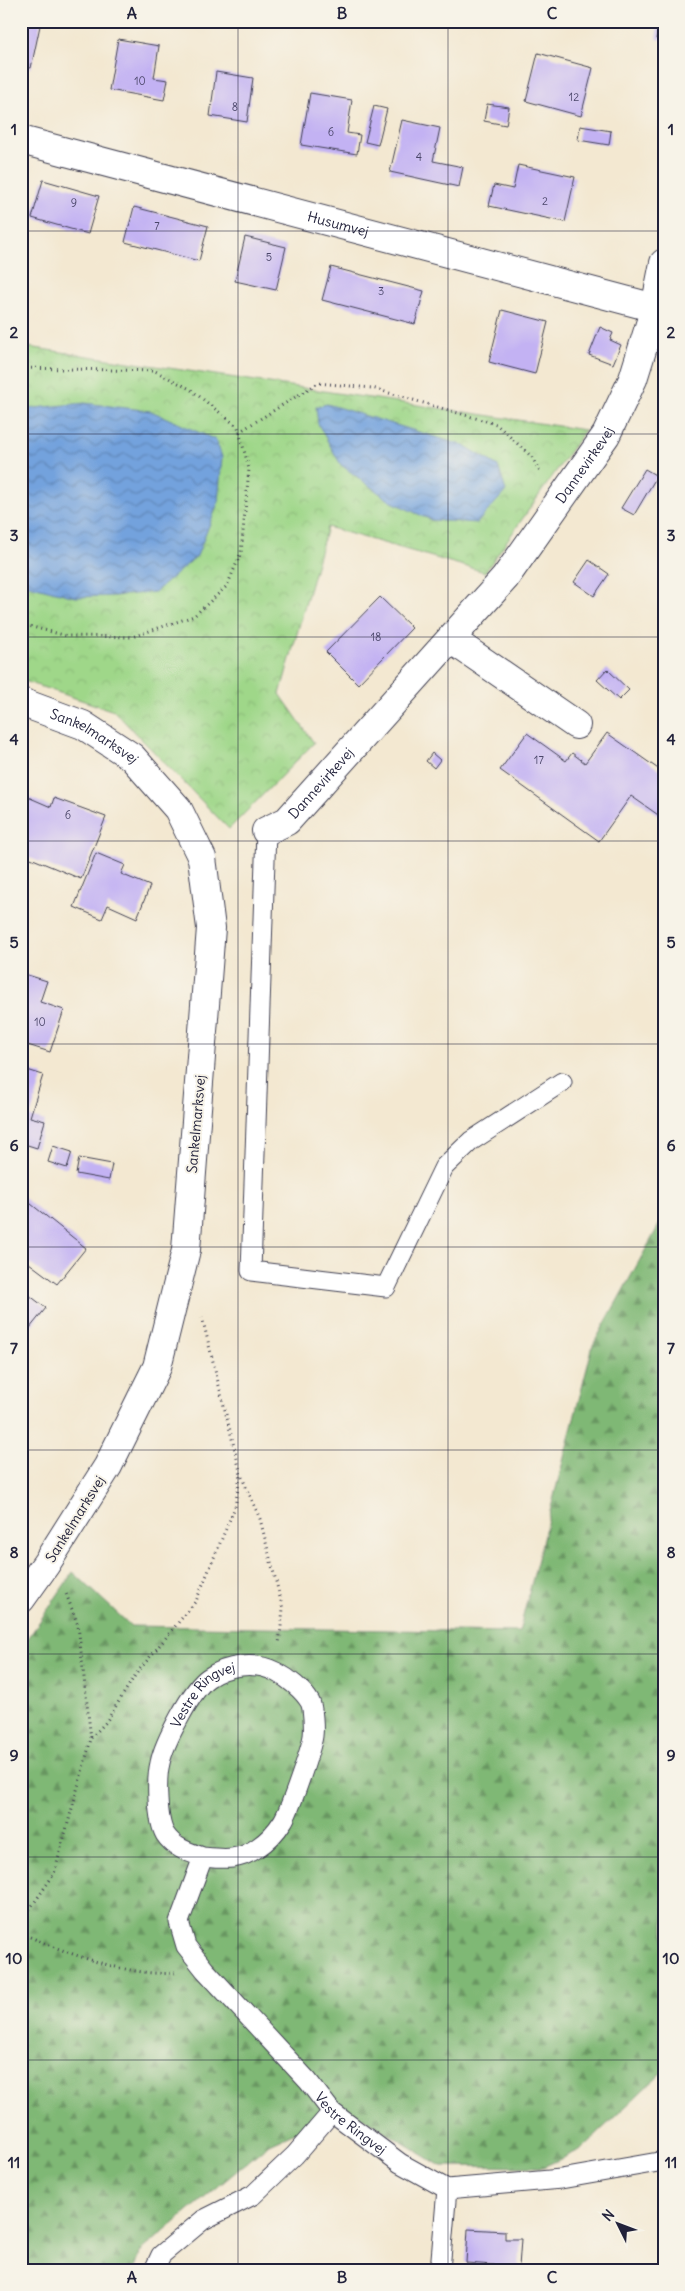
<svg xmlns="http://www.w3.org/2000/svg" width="685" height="2291" font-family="Delius,sans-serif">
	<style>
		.forest { fill: url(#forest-firs); stroke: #506d58 }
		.park { fill: url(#park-crowns); stroke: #607c62 }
		.water { fill: url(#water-waves); stroke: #4a628c }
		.building { fill: #c3b2f3 }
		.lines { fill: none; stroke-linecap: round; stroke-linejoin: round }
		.service-casing { stroke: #414052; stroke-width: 21 }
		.minor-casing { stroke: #414052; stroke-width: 30 }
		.path { stroke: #414052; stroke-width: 3; stroke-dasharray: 1 4; stroke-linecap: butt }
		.service { stroke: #fff; stroke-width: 19 }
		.minor { stroke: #fff; stroke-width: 28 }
		.grid { fill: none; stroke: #22223b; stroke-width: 1; stroke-opacity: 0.55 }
		.labels { text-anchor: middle; stroke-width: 4; stroke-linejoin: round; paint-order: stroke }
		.number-label { font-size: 11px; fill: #4a4669 }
		.street-label { font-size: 14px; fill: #22223b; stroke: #f7f3e8 }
		.neatline { fill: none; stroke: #22223b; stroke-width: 2 }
		.grid-label { font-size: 16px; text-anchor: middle; font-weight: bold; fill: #22223b }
	</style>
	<defs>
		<pattern id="forest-firs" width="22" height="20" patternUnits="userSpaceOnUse" patternTransform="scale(1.25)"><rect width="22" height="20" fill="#7fb875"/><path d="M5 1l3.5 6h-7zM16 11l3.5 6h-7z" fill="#689561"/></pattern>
		<pattern id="park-crowns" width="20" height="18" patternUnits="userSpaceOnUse" patternTransform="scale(1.25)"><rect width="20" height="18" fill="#9fd789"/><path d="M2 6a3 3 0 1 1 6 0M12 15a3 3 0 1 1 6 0" fill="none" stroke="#89b877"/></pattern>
		<pattern id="water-waves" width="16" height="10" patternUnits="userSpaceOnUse" patternTransform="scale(1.25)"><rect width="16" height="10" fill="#73a2dd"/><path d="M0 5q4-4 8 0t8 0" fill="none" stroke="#5e84b4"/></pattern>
	</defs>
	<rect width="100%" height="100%" fill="#f7f3e8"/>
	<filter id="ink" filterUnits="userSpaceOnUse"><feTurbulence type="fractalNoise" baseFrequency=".02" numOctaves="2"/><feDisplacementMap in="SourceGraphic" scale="10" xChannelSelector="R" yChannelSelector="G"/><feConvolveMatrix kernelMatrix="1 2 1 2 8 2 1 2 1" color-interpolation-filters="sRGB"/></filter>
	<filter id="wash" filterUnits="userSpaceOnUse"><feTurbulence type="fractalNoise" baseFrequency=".0096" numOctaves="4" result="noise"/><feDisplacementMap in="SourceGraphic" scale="20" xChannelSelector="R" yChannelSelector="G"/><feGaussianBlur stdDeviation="1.12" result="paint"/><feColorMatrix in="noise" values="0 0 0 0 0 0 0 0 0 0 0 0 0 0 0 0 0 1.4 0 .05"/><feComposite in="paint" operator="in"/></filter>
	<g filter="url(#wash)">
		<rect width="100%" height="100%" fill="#f3e8d1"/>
		<!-- forest -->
		<polygon class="forest" points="664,1216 664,2070 580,2150 543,2167 441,2166 347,2108 269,2144 141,2251 134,2270 21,2270 21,1649 73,1572 131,1626 519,1632 593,1345"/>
		<!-- park -->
		<polygon class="park" points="21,346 585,430 485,572 327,527 280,694 314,743 229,829 114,711 21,680"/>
		<!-- water -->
		<g class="water">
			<polygon points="85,403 151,411 216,440 222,457 218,503 197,556 155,592 115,596 75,597 21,583 21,411 24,409"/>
			<polygon points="327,404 465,446 498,466 506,491 477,523 431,520 390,501 341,465 318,424 316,407"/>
		</g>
		<g id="blocks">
			<!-- building -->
			<g class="building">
				<polygon points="21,21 41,21 31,68 21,66"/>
				<polygon points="659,21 664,21 664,40 656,39"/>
				<polygon points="118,39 159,46 154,78 168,80 164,100 109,90"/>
				<polygon points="538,53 593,68 581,116 526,101"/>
				<polygon points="216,72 253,78 247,122 210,116"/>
				<polygon points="310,93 352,100 347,133 360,135 357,154 301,145"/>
				<polygon points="487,104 509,107 506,125 484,121"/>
				<polygon points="374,106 387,109 378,145 365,142"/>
				<polygon points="402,120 440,128 433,161 463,167 459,187 390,172"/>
				<polygon points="580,126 611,131 609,145 578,140"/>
				<polygon points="518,165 575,177 565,222 489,206 494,185 513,189"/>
				<polygon points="43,180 99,196 88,234 32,218"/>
				<polygon points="134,207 208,226 199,261 125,242"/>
				<polygon points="245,237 286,247 276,290 235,281"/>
				<polygon points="331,267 424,291 415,324 322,300"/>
				<polygon points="502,310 548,322 535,374 489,362"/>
				<polygon points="600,327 613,333 610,340 621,345 613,364 589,355"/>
				<polygon points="645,469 657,476 634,515 621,508"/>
				<polygon points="589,560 609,574 594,596 574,582"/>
				<polygon points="380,597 412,628 358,684 326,652"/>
				<polygon points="607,669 629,690 619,700 597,680"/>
				<polygon points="527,733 566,761 572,753 585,763 607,733 664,773 664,819 631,796 599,841 500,770"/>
				<polygon points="432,753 440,760 434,768 426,761"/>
				<polygon points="21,794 51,807 54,798 106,817 81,879 21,854"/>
				<polygon points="96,853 125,865 121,874 150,886 137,918 108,905 102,919 74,907"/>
				<polygon points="21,973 47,981 40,1002 64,1010 50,1052 21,1043"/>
				<polygon points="21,1068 43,1075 30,1117 45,1121 37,1148 21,1143"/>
				<polygon points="53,1146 72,1152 67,1168 48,1162"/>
				<polygon points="79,1158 112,1164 109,1180 76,1174"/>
				<polygon points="21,1196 86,1248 57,1284 21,1257"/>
				<polygon points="21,1289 46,1308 21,1339"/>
				<polygon points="468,2229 505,2231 505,2239 521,2239 519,2267 466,2263"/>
			</g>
		</g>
	</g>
	<g filter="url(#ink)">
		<use href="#blocks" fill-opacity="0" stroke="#414052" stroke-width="1"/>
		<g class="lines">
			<!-- service casing -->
			<g class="service-casing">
				<g id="service">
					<polyline points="266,831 251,1271 386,1287 444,1167 471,1141 562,1082"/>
					<path id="s1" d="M203,1857C188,1852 174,1848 165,1834C157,1820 156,1779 160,1763C164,1743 192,1689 208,1678C227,1665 255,1661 276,1672C288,1678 303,1690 310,1702C313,1708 314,1728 313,1736C311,1749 290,1810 283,1821C276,1832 268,1841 257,1848C239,1861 224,1859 203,1857L179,1922L186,1946L205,1970L308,2081L332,2112L400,2163L447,2189L561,2179L664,2161"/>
					<polyline points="154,2270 161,2255 203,2220 253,2195 295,2155 332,2112"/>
					<polyline points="440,2270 447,2189"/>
				</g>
			</g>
			<!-- minor casing -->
			<g class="minor-casing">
				<g id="minor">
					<path id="s2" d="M21,140L655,308"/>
					<polyline points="452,640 576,725"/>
					<path id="s3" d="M21,702L83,725L132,757L178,809L202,858L211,928L186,1250L157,1367L108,1466L46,1564L21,1599"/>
					<path id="s4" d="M266,831L287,821L505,578L606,435L633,379L655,308L664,263"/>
				</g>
			</g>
			<!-- path -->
			<g class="path">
				<polyline points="21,368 155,371 190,389 238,427 249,469 241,553 227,586 194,616 132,637 67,636 21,624"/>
				<polyline points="239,432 318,383 372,388 496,424 532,457 541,474"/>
				<polyline points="202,1317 241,1475 260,1519 283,1609 279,1644"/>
				<polyline points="91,1738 106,1722 136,1674 196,1601 235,1507 240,1476"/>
				<polyline points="21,1922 54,1874 91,1739 78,1625 65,1591"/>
				<path d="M21,1933C64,1952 127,1977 175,1973"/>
			</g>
			<!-- service -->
			<use href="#service" class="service"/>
			<!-- minor -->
			<use href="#minor" class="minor"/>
		</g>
	</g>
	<!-- grid -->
	<path class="grid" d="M238,21V2270M448,21V2270M21,231H664M21,434H664M21,637H664M21,841H664M21,1044H664M21,1247H664M21,1450H664M21,1654H664M21,1857H664M21,2060H664"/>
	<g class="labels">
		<!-- number labels -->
		<g class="number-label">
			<text x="140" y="85">10</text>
			<text x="574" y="101">12</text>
			<text x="235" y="111">8</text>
			<text x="331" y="136">6</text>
			<text x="419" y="161">4</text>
			<text x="545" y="205">2</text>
			<text x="74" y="207">9</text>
			<text x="157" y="230">7</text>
			<text x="269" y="261">5</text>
			<text x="381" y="295">3</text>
			<text x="376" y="641">18</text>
			<text x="539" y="764">17</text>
			<text x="68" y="819">6</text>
			<text x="40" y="1026">10</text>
		</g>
		<!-- street labels -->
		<g class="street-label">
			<text dy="5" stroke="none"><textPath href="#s2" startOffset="328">Husumvej</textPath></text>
			<text dy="5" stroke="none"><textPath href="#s4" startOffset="488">Dannevirkevej</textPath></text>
			<text dy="5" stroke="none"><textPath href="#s3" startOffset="81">Sankelmarksvej</textPath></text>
			<text dy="5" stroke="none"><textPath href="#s4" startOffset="74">Dannevirkevej</textPath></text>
			<text transform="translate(196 1124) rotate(-85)" y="5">Sankelmarksvej</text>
			<text transform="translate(75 1519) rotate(-58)" y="5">Sankelmarksvej</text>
			<text dy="5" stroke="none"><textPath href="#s1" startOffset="201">Vestre Ringvej</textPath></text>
			<text dy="5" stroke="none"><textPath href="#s1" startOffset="889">Vestre Ringvej</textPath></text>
		</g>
	</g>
	<!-- margin -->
	<rect width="685" height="2291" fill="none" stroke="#f7f3e8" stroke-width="55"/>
	<!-- north arrow -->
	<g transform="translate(618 2224) rotate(312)" stroke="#f7f3e8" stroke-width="4" paint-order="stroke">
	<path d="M0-4L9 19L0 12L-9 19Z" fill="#22223b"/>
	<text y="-8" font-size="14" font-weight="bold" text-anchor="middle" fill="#22223b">N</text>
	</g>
	<rect x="28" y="28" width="630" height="2236" class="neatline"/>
	<g class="grid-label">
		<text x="132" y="19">A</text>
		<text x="342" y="19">B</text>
		<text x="552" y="19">C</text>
		<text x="14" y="135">1</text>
		<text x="671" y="135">1</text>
		<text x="14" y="338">2</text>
		<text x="671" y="338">2</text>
		<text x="14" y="541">3</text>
		<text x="671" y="541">3</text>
		<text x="14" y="745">4</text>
		<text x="671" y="745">4</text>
		<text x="14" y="948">5</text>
		<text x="671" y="948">5</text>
		<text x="14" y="1151">6</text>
		<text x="671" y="1151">6</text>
		<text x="14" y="1354">7</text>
		<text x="671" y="1354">7</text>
		<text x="14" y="1558">8</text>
		<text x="671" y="1558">8</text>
		<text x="14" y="1761">9</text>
		<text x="671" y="1761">9</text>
		<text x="14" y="1964">10</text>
		<text x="671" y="1964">10</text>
		<text x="14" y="2168">11</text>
		<text x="671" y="2168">11</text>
		<text x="132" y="2283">A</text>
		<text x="342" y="2283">B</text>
		<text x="552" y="2283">C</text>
	</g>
</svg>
